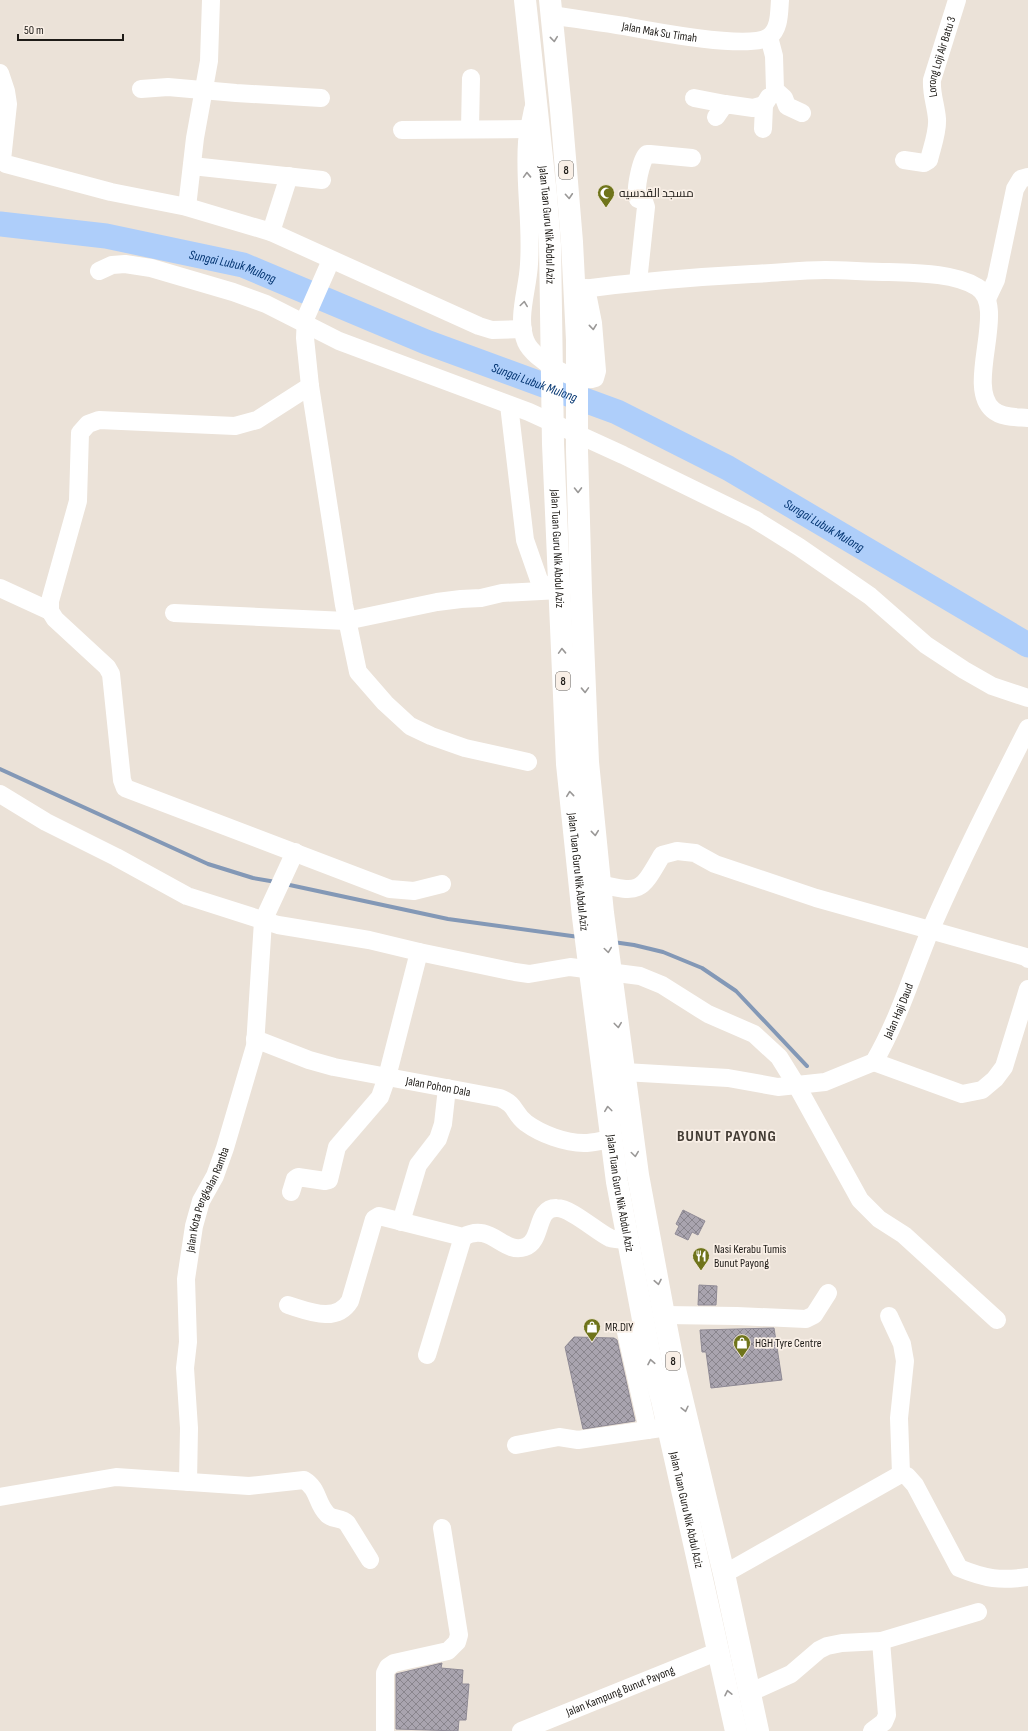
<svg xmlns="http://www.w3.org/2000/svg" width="1028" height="1731" font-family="'Sofia Sans Condensed',Cairo,sans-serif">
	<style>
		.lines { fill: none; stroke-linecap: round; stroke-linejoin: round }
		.stream { stroke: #8398b6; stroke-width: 4 }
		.river { stroke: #aecefa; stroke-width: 25 }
		.building { fill: url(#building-cross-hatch); stroke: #8f8a95 }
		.minor { stroke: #fff; stroke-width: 18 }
		.major { stroke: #fff; stroke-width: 22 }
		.oneway { stroke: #9a9897 }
		.labels { text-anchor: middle; stroke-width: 3.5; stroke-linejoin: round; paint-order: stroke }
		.shield { fill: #f9efe6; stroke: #605b55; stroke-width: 1 }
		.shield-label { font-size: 11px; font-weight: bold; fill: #1e1b17 }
		.street-label { font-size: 12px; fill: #1e1b17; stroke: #f9efe6 }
		.poi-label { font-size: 12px; fill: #1e1b17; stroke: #f9efe6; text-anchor: start }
		.water-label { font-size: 13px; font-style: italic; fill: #003370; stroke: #f9efe6 }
		.district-label { font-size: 16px; font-weight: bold; letter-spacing: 1px; fill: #443d35; stroke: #f9efe6 }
	</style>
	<defs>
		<pattern id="building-cross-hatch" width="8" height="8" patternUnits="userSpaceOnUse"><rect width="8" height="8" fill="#a9a4af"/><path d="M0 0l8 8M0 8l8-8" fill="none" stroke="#89858d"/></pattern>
	</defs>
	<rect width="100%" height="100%" fill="#ebe2d8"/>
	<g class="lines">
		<!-- stream -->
		<g class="stream">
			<polyline points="0,769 208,864 253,878 276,882"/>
			<polyline points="285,884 448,919 579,937"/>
			<polyline points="613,942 634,945 663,952 702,968 736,991 807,1066"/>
		</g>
		<!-- river -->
		<path class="river" id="s1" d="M0,224L106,236L243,265L426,342L617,412L728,468L1028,645"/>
	</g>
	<!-- building -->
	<g class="building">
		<polygon points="683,1210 705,1221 698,1235 692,1232 688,1240 675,1234 679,1226 676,1224"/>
		<polygon points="699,1285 717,1286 716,1305 698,1305"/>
		<polygon points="774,1328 782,1380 711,1388 706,1352 702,1352 700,1330"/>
		<polygon points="574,1337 614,1338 617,1340 635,1421 583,1429 565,1347"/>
		<polygon points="442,1663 441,1668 463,1670 462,1684 469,1684 466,1720 459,1720 458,1731 396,1729 396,1674"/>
	</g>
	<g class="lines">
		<!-- minor -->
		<g class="minor">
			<path id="s2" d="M551,15C575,19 600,22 624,26C651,31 748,50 769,37C780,29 779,12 780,0"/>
			<polyline points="769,37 774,56 775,90 784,98 787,106 802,113"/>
			<polyline points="0,73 6,91 8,104 2,160 6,164 111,192 187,207 271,232 479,326 492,330 523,329"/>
			<polyline points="141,89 168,87 236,93 321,98"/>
			<polyline points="694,98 725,104"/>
			<path d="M533,109C531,120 528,131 527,142C524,183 532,223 529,264C528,289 516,318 526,342C534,360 577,385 595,378L597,371L593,323L586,288"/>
			<polyline points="716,117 725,104 753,108 764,105"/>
			<polyline points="470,129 471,78"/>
			<polyline points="763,129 764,105 769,97"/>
			<polyline points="402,130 529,129"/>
			<path id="s3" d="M904,160L924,163L929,160C932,147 938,132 937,119C936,105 931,94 932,80L957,0"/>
			<polyline points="192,166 322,180"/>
			<polyline points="187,207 195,138 209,61 211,0"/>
			<polyline points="271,232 289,176"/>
			<polyline points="331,260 306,317 305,338 310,386 344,605 358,672 385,703 410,726 431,736 465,748 528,762"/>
			<polyline points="99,271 112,265 125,264 151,268 233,292 266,304 339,341 529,412 623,455 754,519 799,547 870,596 926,645 964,670 992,686 1028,698"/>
			<path d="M638,282L646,207L644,201L638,199C634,192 641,159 647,154H650L692,158"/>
			<path d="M575,290C634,282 693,277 752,274C777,273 801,270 825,270C846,270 867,272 889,272C914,273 955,273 977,287C1009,306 964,386 993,410C1002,418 1017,417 1028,418"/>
			<polyline points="987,299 996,280 1015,189 1021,179 1028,177"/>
			<polyline points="310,386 257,420 235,426 99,420 88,424 80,433 78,501 50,601 50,611 55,619 107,667 111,674 122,780 125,788 390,889 414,891 442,884"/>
			<polyline points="509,405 525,540 539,580 549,590"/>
			<polyline points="0,588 50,611"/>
			<polyline points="174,613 346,621 437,602 461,599 481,598 502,593 560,590"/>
			<polyline points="0,794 46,822 116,857 187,896 278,925 369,940 419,952 515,972 529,974 570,967 640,976 662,985 708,1014 754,1034 779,1057 797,1086 860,1200 879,1219 904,1235 997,1320"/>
			<path d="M600,884C641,894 641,891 662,855L677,851L695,853L715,864L816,898L1026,957L1028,959"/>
			<path id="s4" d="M255,1039L309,1060L334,1067L500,1098C517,1105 513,1113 526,1123C541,1134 565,1143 584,1143C593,1143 603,1140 612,1139"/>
			<polyline points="874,1062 962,1094 982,1090 995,1079 1004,1067 1028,989"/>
			<path id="s5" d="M624,1072L728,1078L778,1087L825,1082L874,1062C898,1021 912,975 930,931C960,862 994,795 1028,728"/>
			<polyline points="291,1192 295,1179 298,1177 325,1181 329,1180 337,1147 380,1097 387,1077 419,952"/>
			<polyline points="401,1222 418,1165 438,1139 443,1124 447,1088"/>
			<path d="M288,1305C308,1311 336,1324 350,1301L374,1219L379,1216L463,1237C491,1221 503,1255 525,1247C543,1241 535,1207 557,1208C571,1208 597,1232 610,1238C616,1240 623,1239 629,1240"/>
			<polyline points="664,1315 737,1316 806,1319 814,1315 828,1293"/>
			<polyline points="889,1316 902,1344 905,1361 899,1418 901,1474"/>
			<polyline points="626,1332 648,1430"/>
			<polyline points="427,1355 463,1237"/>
			<polyline points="516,1445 559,1437 578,1440 668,1427"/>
			<path id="s6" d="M188,1482L189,1428L185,1368L188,1342L186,1279L194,1226L201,1201L215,1176L225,1148L255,1046L263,921L295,852"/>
			<path d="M0,1497L116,1477L249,1486L304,1480C319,1489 316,1503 327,1514C332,1520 341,1517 347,1523L370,1560"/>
			<path d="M724,1574L901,1474L907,1476L915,1485L959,1568C986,1579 1000,1581 1028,1577"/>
			<polyline points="749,1693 791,1674 819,1650 827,1646 842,1643 881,1641 978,1612"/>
			<polyline points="385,1731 385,1673 388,1667 394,1663 448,1651 457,1642 459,1635 442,1528"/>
			<path id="s7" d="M521,1731L719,1651"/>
			<polyline points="872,1731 884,1722 887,1715 881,1641"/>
		</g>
		<!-- major -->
		<g class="major">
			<path id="s8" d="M525,0L546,195L550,245L553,444L567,764L583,917L617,1182L652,1367L662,1400L736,1731"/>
			<polyline points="550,0 561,110 572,242 577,340 577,451 581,592 588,762 603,913 638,1175 664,1315 673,1361 724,1574 758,1731"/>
		</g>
	</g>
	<!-- one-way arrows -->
	<defs><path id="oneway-chevron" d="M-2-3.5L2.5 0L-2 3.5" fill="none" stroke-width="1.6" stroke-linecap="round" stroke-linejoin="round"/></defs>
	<g class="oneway">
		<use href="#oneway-chevron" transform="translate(554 39) rotate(84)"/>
		<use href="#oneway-chevron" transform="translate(527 175) rotate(-92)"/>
		<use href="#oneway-chevron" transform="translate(569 196) rotate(86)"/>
		<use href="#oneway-chevron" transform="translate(524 304) rotate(-82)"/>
		<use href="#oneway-chevron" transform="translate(593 327) rotate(84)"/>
		<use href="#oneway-chevron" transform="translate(578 490) rotate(89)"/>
		<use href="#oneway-chevron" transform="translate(562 651) rotate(-92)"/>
		<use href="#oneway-chevron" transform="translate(585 690) rotate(88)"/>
		<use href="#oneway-chevron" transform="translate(570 794) rotate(-96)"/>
		<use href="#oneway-chevron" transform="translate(595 833) rotate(84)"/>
		<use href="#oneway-chevron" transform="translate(608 950) rotate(82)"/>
		<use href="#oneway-chevron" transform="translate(618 1025) rotate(83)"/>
		<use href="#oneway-chevron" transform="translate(608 1109) rotate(-97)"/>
		<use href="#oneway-chevron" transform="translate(635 1154) rotate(82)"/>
		<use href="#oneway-chevron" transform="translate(658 1282) rotate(79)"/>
		<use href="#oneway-chevron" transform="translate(651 1362) rotate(-101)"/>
		<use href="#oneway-chevron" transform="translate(685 1409) rotate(77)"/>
		<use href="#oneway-chevron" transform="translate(728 1693) rotate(-102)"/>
	</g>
	<!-- icons -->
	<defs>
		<g id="mosque-pin" transform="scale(0.9)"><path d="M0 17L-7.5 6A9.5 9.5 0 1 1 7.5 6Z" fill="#6f741b" stroke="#f9efe6"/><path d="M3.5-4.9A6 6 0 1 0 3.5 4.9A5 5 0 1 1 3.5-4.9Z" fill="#fff"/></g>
		<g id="restaurant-pin" transform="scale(0.9)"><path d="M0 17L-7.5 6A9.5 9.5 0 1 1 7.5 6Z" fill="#6f741b" stroke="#f9efe6"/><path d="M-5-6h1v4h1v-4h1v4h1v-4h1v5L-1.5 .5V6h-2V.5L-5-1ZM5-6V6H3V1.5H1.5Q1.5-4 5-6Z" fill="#fff"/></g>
		<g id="shop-pin" transform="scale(0.9)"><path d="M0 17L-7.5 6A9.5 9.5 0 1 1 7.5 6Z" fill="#6f741b" stroke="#f9efe6"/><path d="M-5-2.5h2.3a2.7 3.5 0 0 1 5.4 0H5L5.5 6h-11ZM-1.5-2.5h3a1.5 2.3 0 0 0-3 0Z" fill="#fff"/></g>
	</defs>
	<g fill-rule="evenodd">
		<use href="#mosque-pin" x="606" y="193"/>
		<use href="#restaurant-pin" x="701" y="1256"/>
		<use href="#shop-pin" x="592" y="1327"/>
		<use href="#shop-pin" x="742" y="1343"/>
	</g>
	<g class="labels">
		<!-- shield labels -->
		<g class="shield">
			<rect x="559" y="161" width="14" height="18" rx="3"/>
			<rect x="556" y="672" width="14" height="18" rx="3"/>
			<rect x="666" y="1352" width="14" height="18" rx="3"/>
		</g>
		<g class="shield-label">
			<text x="566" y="174">8</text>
			<text x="563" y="685">8</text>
			<text x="673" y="1365">8</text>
		</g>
		<!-- street labels -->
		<g class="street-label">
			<text dy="4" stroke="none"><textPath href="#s2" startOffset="110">Jalan Mak Su Timah</textPath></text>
			<text dy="4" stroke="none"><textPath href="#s3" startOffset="132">Lorong Loji Air Batu 3</textPath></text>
			<text dy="4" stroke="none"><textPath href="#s8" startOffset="226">Jalan Tuan Guru Nik Abdul Aziz</textPath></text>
			<text dy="4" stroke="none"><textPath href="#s8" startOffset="550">Jalan Tuan Guru Nik Abdul Aziz</textPath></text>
			<text dy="4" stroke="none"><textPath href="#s8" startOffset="874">Jalan Tuan Guru Nik Abdul Aziz</textPath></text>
			<text dy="4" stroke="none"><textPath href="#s5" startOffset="312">Jalan Haji Daud</textPath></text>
			<text dy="4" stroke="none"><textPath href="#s4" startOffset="190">Jalan Pohon Dala</textPath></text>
			<text dy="4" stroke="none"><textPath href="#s8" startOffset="1198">Jalan Tuan Guru Nik Abdul Aziz</textPath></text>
			<text dy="4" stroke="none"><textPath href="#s6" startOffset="286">Jalan Kota Pengkalan Ramba</textPath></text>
			<text dy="4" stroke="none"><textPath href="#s8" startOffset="1522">Jalan Tuan Guru Nik Abdul Aziz</textPath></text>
			<text dy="4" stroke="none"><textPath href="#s7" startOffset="107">Jalan Kampung Bunut Payong</textPath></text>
		</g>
		<!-- poi labels -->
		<g class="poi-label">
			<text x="619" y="197">مسجد القدسيه</text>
			<text x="714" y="1253">Nasi Kerabu Tumis<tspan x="714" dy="14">Bunut Payong</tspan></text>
			<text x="605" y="1331">MR.DIY</text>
			<text x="755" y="1347">HGH Tyre Centre</text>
		</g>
		<!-- water labels -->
		<g class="water-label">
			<text dy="5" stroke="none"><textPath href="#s1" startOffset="237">Sungai Lubuk Mulong</textPath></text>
			<text dy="5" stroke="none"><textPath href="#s1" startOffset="561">Sungai Lubuk Mulong</textPath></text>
			<text dy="5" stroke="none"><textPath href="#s1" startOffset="885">Sungai Lubuk Mulong</textPath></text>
		</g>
		<!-- district labels -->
		<g class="district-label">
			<text x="727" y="1141">BUNUT PAYONG</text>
		</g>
	</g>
	<!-- scale -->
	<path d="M18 34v6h105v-6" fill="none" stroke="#1e1b17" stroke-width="2"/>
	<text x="24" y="34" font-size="12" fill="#1e1b17" stroke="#f9efe6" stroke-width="3" paint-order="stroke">50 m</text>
</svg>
